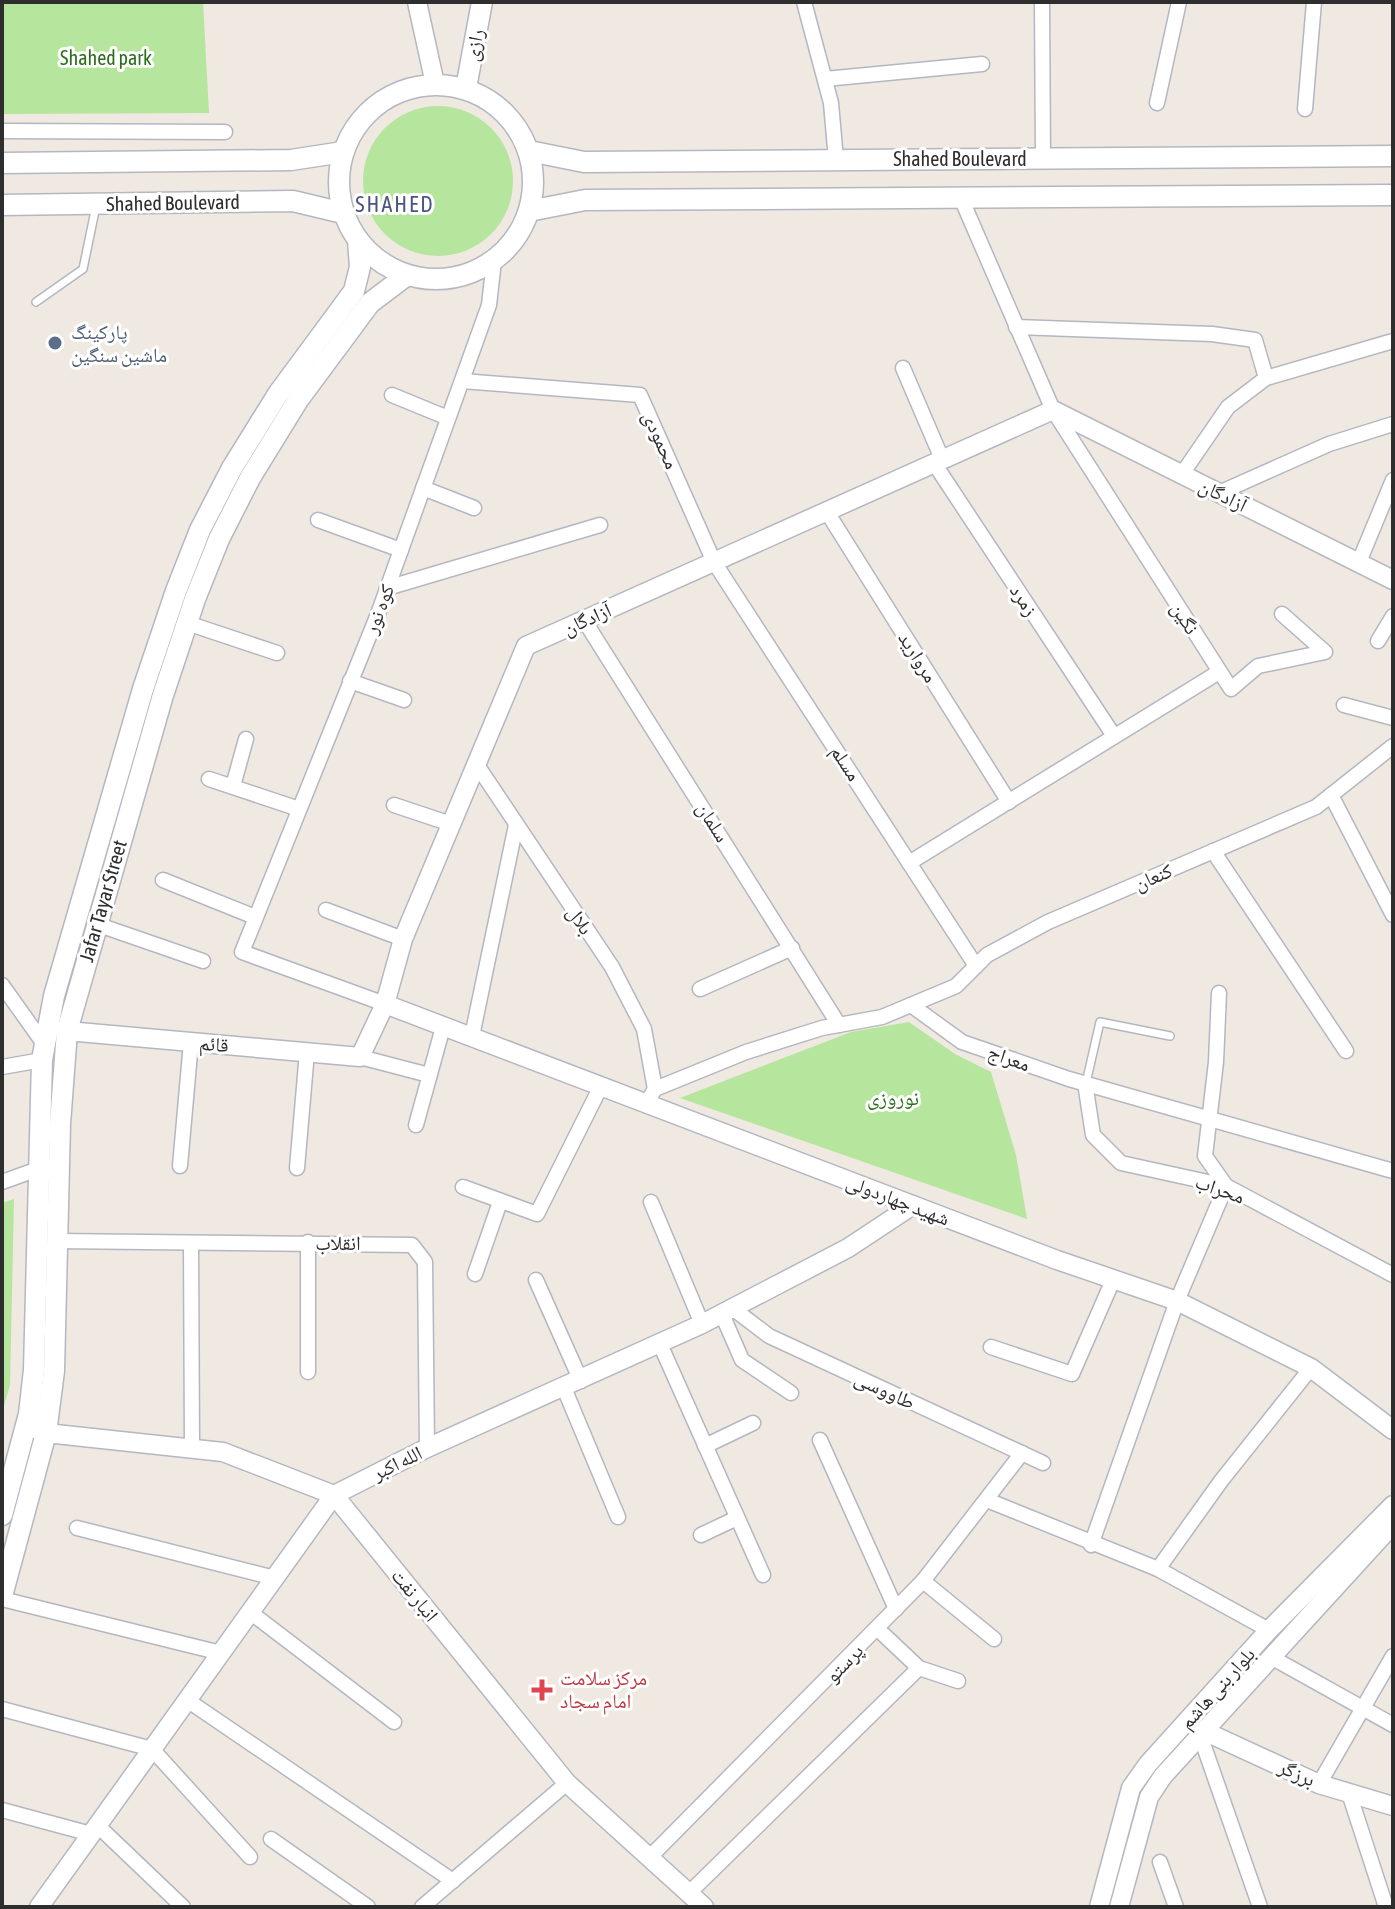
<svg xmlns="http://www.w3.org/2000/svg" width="1395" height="1909" font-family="'Asap Condensed','Noto Naskh Arabic',sans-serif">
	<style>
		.green { fill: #b6e59e }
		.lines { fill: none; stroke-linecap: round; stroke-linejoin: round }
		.service-casing { stroke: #b4b7c1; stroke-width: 10 }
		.minor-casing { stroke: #b4b7c1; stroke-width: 17 }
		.tertiary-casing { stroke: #b4b7c1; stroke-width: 21 }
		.secondary-casing { stroke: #b4b7c1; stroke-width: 23 }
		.service { stroke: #fff; stroke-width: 7 }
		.minor { stroke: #fff; stroke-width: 14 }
		.tertiary { stroke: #fff; stroke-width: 18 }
		.secondary { stroke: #fff; stroke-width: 20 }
		.service-dot { fill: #5c6f8a; stroke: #fff; stroke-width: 3 }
		.health-dot { fill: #e0444e; stroke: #fff; stroke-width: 3 }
		.labels { text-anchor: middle; stroke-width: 6; stroke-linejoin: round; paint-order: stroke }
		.street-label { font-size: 20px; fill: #2e2e2e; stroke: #fff }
		.park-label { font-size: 20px; fill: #2c6e1b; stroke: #fff }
		.service-label { font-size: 20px; fill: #4e5e75; stroke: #fff; text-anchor: start }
		.health-label { font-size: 20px; fill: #be3a42; stroke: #fff; text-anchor: start }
		.neighbourhood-label { font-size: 22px; letter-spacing: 2px; fill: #4d5680; stroke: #fff }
	</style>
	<rect width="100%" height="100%" fill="#efe9e1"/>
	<!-- green -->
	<g class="green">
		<polygon points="2,2 203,2 209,113 2,114"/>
		<circle cx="438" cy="181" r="75"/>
		<polygon points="909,1022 955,1054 991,1072 1016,1155 1027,1219 680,1098 851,1032"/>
		<polygon points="14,1199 10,1385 2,1413 2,1203"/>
	</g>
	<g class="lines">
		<!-- service casing -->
		<g class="service-casing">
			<g id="service">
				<polyline points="36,302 83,269 96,206"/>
				<polyline points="1086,1083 1100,1022 1170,1036"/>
			</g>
		</g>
		<!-- minor casing -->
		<g class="minor-casing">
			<g id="minor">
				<polyline points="804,2 831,103 836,160"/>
				<polyline points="1042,2 1043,159"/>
				<polyline points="825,79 982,64"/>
				<polyline points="1157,103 1179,2"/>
				<polyline points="1305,109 1314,2"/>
				<polyline points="2,131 225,132"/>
				<polyline points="961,198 1053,410 1231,689 1258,666 1325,652 1282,614"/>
				<polyline points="1016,327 1212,334 1255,340 1266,378"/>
				<polyline points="903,368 942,459"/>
				<polyline points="462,381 640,395 714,562 976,966"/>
				<polyline points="392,395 448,418"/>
				<polyline points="934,463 1114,736"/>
				<polyline points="1182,474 1228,407 1266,378 1393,341"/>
				<polyline points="423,488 474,508"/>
				<polyline points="1219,493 1329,444 1393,424"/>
				<polyline points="827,512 1009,802"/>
				<polyline points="318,520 401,550"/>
				<polyline points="1359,562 1393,480"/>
				<polyline points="387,588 600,525"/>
				<polyline points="584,620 839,1025"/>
				<polyline points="187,623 277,653"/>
				<polyline points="1378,641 1393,616"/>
				<polyline points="350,681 404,700"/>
				<polyline points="1344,705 1393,718"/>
				<polyline points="477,765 612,967 644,1029 655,1089"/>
				<polyline points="209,779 299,809"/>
				<polyline points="233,786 246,739"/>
				<polyline points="1331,795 1393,915"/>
				<polyline points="394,805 451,824"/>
				<polyline points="1213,851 1346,1051"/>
				<polyline points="909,863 1219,672"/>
				<polyline points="163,880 255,917"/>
				<polyline points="326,910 403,939"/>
				<polyline points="96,924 203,961"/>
				<polyline points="2,985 44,1044"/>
				<polyline points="700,989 792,948"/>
				<polyline points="385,1004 242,952 378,614 489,305 494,261"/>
				<polyline points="911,1005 962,1042 1069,1079 1393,1171"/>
				<polyline points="472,1036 516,825"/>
				<polyline points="360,1057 429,1075"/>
				<polyline points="2,1067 42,1060"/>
				<polyline points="1085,1083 1093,1135 1121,1163 1226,1186 1393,1275"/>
				<polyline points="646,1104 655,1089 746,1052 822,1028 882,1017 956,986 987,955 1048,922 1316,807 1393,746"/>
				<polyline points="416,1125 443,1027"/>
				<polyline points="180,1166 191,1042"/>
				<polyline points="297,1168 307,1052"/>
				<polyline points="2,1182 38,1169"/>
				<polyline points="463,1187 537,1214 601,1086"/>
				<polyline points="651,1202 702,1324"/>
				<polyline points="56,1241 412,1245 425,1262 427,1448"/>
				<polyline points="308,1242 308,1372"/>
				<polyline points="191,1243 192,1446"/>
				<polyline points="475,1274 500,1202"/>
				<polyline points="536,1280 581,1381"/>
				<polyline points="731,1307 769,1336 1043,1463"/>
				<polyline points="721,1312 742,1360 791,1393"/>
				<polyline points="660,1344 763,1575"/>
				<polyline points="991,1347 1072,1374 1113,1280"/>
				<polyline points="564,1388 618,1517"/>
				<polyline points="820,1440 896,1609"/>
				<polyline points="705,1446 753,1423"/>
				<polyline points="987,1500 1158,1569 1269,1630"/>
				<polyline points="77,1528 275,1578"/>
				<polyline points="701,1535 737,1518"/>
				<polyline points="1091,1545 1177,1301 1226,1186 1205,1156 1216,1062 1219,993"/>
				<polyline points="1158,1569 1221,1481 1311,1368"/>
				<polyline points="923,1581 994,1639"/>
				<polyline points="2,1599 221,1653"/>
				<polyline points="250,1612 394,1722"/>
				<polyline points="883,1634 919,1668 958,1681"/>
				<polyline points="1271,1657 1393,1725"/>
				<polyline points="187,1700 453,1881"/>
				<polyline points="2,1709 152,1749 250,1857"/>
				<polyline points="1200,1735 1260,1907"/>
				<polyline points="1319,1784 1393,1656"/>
				<polyline points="1349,1793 1386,1907"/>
				<polyline points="2,1810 91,1834"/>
				<polyline points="97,1825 183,1907"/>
				<polyline points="271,1839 368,1907"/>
				<polyline points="649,1858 923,1581 1022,1453"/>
				<polyline points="1160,1862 1176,1907"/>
				<polyline points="689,1893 919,1668"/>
				<polyline points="422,1907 567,1783"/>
			</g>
		</g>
		<!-- tertiary casing -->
		<g class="tertiary-casing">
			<g id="tertiary">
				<polyline points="417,2 435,84"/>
				<polyline points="385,1004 1057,1260 1177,1301 1311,1368 1393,1430"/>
				<polyline points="67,1031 360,1057 385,1004 403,939 526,646 1053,410 1393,580"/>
				<polyline points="26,1425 46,1433 223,1452 334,1495 567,1783 704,1907"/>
				<polyline points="1204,1731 1319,1784 1393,1806"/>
				<polyline points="39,1907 334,1495 427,1448 702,1324 848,1248 913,1205"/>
				<polyline points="1099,1907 1131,1788 1148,1764 1269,1630 1393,1505"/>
				<polyline points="1119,1907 1149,1797 1163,1776 1393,1524"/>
			</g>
		</g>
		<!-- secondary casing -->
		<g class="secondary-casing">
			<g id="secondary">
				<circle cx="436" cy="182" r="97"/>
				<polyline points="466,88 482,2"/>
				<polyline points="529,151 584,162 1393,156"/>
				<polyline points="2,163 291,160 343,152"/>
				<polyline points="2,205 293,201 343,213"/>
				<polyline points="529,211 585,200 1393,195"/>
				<polyline points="2,1515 29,1414 34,1370 42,1060 54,996 143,689 176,591 200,530 232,468 278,394 354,291 360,267 358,240"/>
				<polyline points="2,1596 46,1433 54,1371 60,1124 67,1031 163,695 195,599 219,539 250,478 298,400 370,303 407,275"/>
			</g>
		</g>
		<!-- service -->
		<use href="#service" class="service"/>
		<!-- minor -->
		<use href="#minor" class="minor"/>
		<!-- tertiary -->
		<use href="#tertiary" class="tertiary"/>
		<!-- secondary -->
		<use href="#secondary" class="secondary"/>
	</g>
	<!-- markers -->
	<circle class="service-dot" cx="55" cy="343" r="8"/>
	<path class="health-dot" d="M538 1678h8v8h8v8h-8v8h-8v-8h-8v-8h8z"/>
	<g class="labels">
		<!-- street labels -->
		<g class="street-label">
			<text transform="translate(474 45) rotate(-79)" y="7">رازی</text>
			<text x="960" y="166">Shahed Boulevard</text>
			<text transform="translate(173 203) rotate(-1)" y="7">Shahed Boulevard</text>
			<text transform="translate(661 440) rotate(66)" y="7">محمودی</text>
			<text transform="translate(1223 495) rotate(26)" y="7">آزادگان</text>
			<text transform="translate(1024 600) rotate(57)" y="7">زمرد</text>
			<text transform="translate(379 609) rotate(-69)" y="7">کوه نور</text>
			<text transform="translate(1185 618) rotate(58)" y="7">نگین</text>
			<text transform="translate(587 619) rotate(-24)" y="7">آزادگان</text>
			<text transform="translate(918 657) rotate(58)" y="7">مروارید</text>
			<text transform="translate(846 763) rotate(57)" y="7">مسلم</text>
			<text transform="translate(713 822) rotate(58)" y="7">سلمان</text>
			<text transform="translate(1153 877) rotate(-23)" y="7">کنعان</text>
			<text transform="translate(103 901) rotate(-74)" y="7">Jafar Tayar Street</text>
			<text transform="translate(580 920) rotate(56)" y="7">بلال</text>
			<text transform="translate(214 1044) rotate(5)" y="7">قائم</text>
			<text transform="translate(1009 1058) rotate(19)" y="7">معراج</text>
			<text transform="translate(1220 1189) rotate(19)" y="7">محراب</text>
			<text transform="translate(898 1200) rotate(21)" y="7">شهید چهاردولی</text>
			<text x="338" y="1250">انقلاب</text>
			<text transform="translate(885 1390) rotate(25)" y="7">طاووسی</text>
			<text transform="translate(397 1463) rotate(-26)" y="7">الله اکبر</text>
			<text transform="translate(415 1595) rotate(51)" y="7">انبار نفت</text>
			<text transform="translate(844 1663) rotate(-46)" y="7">پرستو</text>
			<text transform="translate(1217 1688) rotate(-48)" y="7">بلوار بنی هاشم</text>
			<text transform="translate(1297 1773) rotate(24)" y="7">برزگر</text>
		</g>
		<!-- park labels -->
		<g class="park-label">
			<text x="106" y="65">Shahed park</text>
			<text x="893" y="1105">نوروزی</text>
		</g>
		<!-- service labels -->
		<g class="service-label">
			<text x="71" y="339">پارکینگ<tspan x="71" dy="23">ماشین سنگین</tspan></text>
		</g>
		<!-- health labels -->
		<g class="health-label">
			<text x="560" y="1685">مرکز سلامت<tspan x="560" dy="23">امام سجاد</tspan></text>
		</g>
		<!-- neighbourhood labels -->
		<g class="neighbourhood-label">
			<text x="395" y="212">SHAHED</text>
		</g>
	</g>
	<!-- border -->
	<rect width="1395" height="1909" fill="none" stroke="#2e2e2e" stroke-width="8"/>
</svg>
